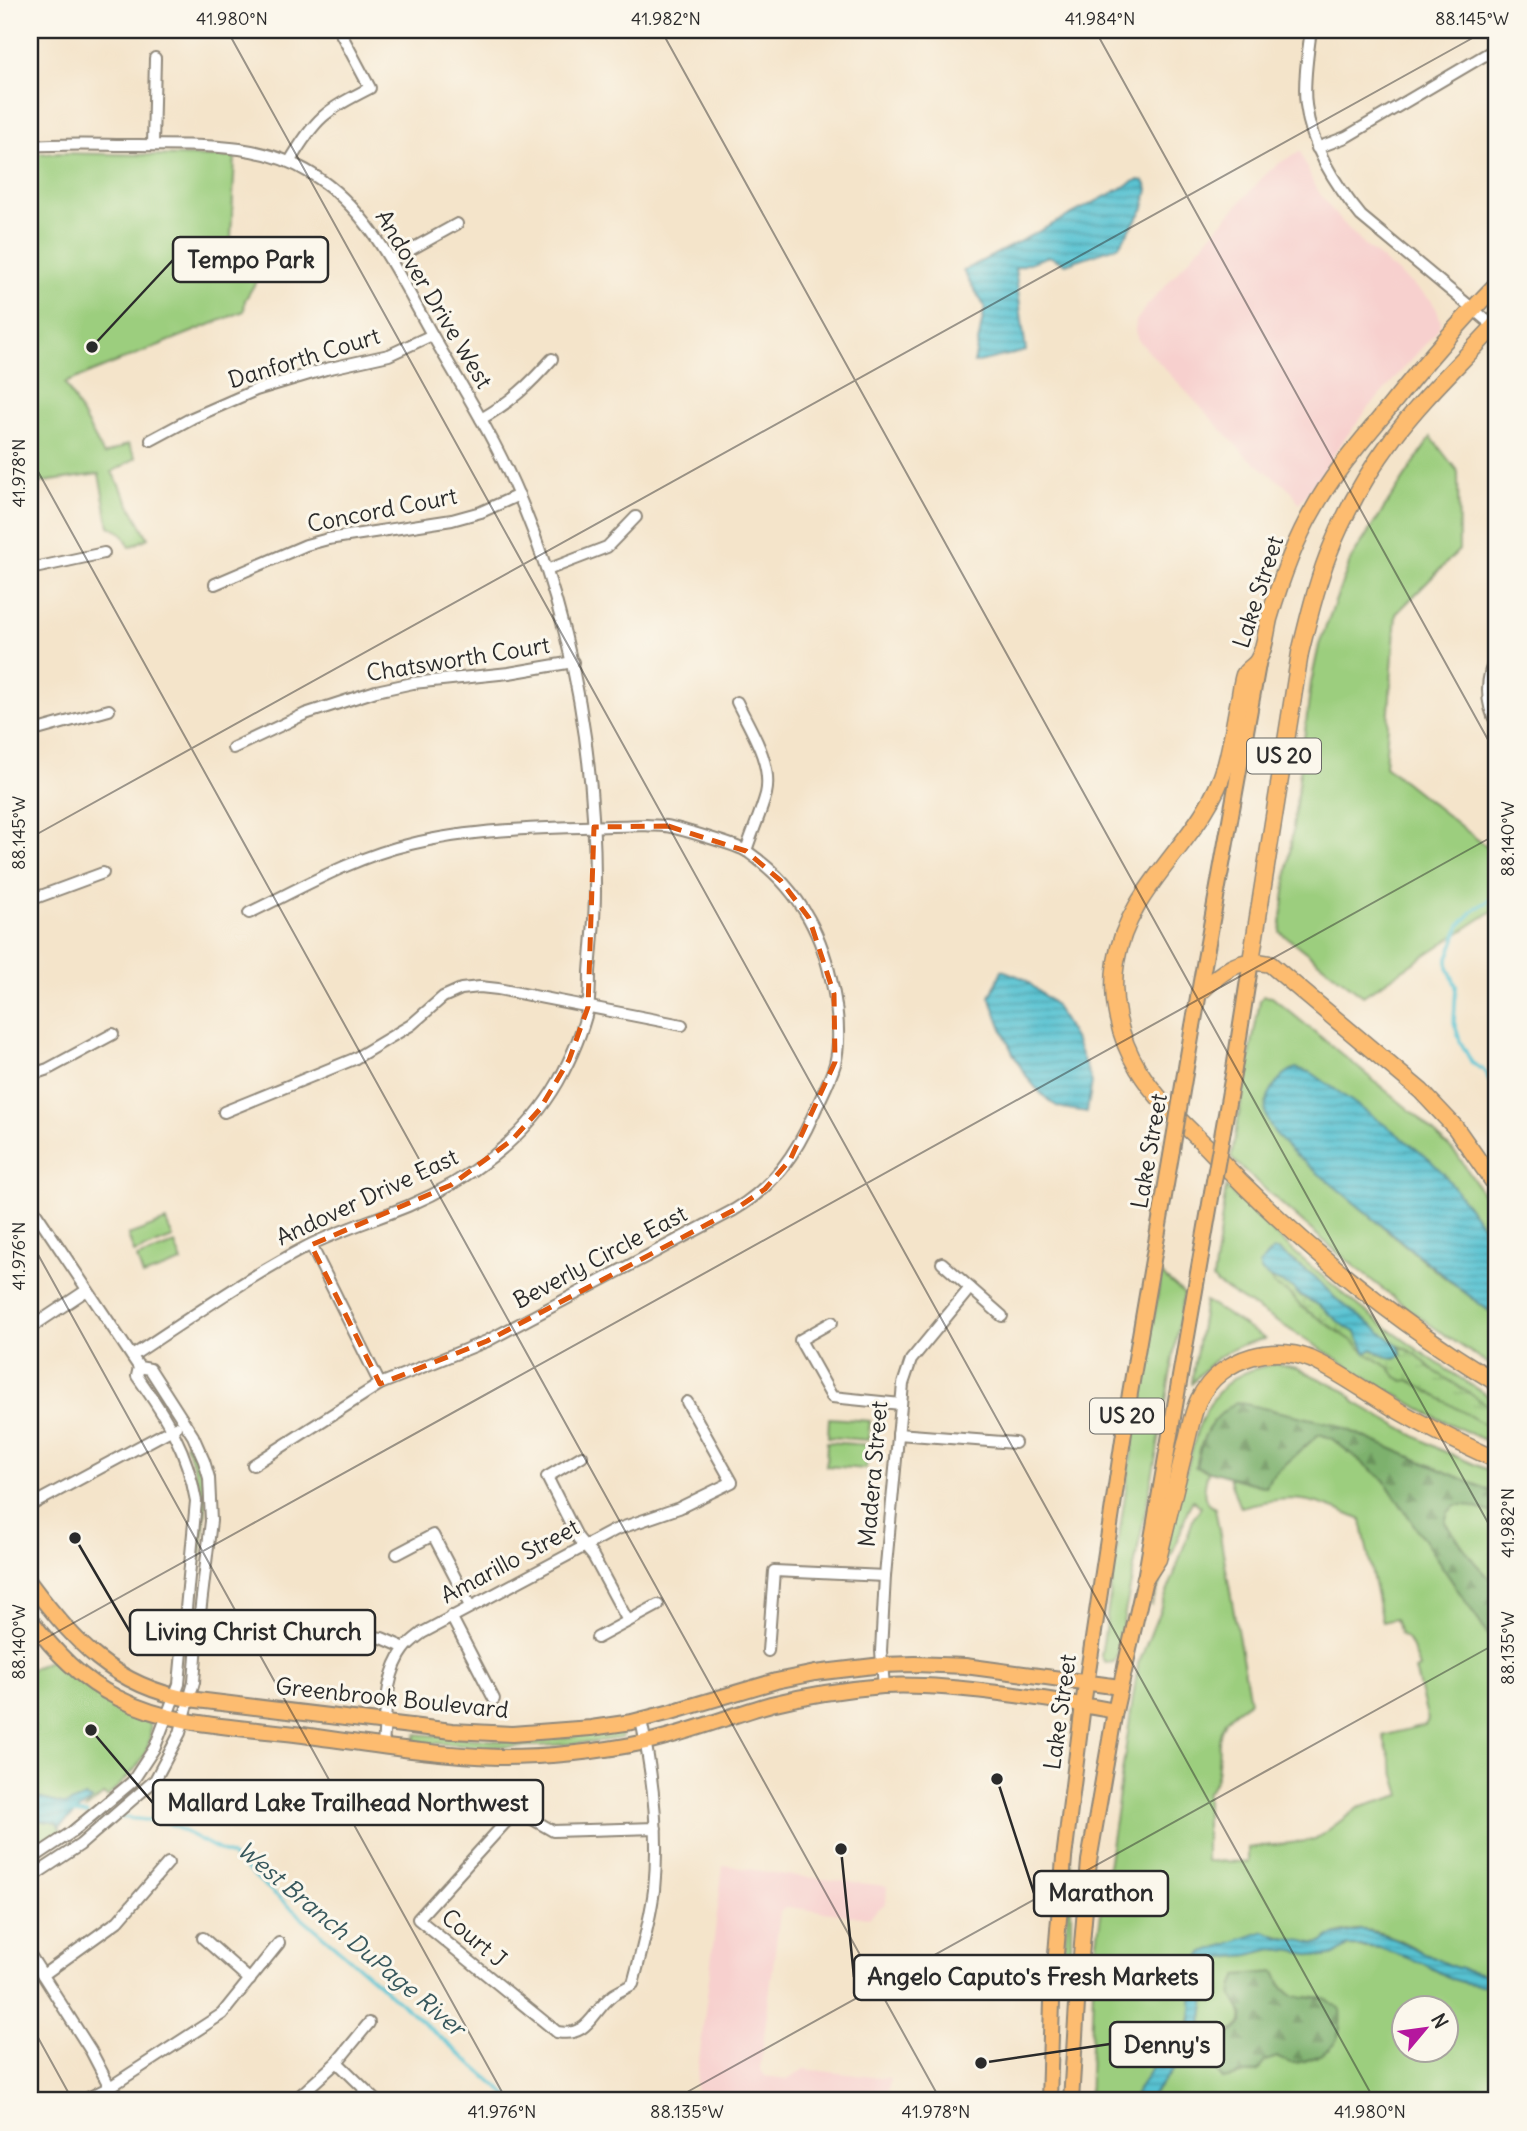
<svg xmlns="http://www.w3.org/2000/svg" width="1527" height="2131" font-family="Delius,sans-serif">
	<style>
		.built { fill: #f7d0ce }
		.green { fill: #9cce7e; stroke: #647c54; stroke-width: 2; fill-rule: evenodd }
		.forest { fill: url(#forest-firs); stroke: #546e4c; stroke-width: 2 }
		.wetland { fill: url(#wetland-marsh); stroke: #647c54; stroke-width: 2 }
		.water { fill: url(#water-rules); stroke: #41767e; stroke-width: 2 }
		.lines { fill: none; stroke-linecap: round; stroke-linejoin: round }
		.stream { stroke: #57c2d2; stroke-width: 3.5 }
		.minor-casing { stroke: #90887a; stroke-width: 14 }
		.major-casing { stroke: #90887a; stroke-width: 18 }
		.highway-casing { stroke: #90887a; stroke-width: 19 }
		.minor { stroke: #fff; stroke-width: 10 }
		.major { stroke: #fdbc70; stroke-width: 14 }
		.highway { stroke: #fdbc70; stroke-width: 16 }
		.major-bridge-casing { stroke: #90887a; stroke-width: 18; stroke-linecap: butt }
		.major-bridge { stroke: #fdbc70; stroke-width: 14 }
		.marked { fill: none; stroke: #df570e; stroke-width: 5; stroke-dasharray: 14 9; stroke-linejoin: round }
		.ticks { fill: none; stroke: #2b2b2b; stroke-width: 2; stroke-opacity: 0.45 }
		.labels { text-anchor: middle; stroke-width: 6; stroke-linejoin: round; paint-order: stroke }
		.shield { fill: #fbf7ec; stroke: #696865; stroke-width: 2 }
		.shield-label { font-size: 21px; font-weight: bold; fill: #2b2b2b }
		.street-label { font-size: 23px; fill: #2b2b2b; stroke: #fbf7ec }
		.water-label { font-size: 24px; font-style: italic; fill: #38585d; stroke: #fbf7ec }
		.leader { fill: none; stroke: #2b2b2b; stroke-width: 2.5 }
		.callout-dot { fill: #2b2b2b; stroke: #fbf7ec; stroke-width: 2.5 }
		.callout { fill: #fbf7ec; stroke: #2b2b2b; stroke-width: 2.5 }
		.callout-label { font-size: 24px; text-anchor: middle; font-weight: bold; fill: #2b2b2b }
		.neatline { fill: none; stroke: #2b2b2b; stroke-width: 2.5 }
		.ticks-label { font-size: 18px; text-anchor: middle; fill: #2b2b2b }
	</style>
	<defs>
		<pattern id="forest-firs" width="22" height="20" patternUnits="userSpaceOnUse" patternTransform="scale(1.75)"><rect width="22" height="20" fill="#7db16d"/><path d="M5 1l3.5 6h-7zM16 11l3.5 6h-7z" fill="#67905a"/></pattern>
		<pattern id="wetland-marsh" width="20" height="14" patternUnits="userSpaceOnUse" patternTransform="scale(1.75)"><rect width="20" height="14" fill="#9cce7e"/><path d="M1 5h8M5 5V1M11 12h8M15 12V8" fill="none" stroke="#87b16d"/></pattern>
		<pattern id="water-rules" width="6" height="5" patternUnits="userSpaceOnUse" patternTransform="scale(1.75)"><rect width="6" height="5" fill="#57c2d2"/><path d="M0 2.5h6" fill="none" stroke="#489eab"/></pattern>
	</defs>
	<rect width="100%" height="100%" fill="#fbf7ec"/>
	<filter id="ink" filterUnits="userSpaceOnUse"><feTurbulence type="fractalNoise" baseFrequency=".0143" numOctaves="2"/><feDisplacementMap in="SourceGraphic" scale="14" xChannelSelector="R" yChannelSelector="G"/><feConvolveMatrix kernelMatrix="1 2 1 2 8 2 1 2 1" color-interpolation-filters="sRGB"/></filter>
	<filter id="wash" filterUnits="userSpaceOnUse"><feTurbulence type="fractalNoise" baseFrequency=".00686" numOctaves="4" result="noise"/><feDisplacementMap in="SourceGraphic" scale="28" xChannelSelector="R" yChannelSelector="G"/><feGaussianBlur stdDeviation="1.57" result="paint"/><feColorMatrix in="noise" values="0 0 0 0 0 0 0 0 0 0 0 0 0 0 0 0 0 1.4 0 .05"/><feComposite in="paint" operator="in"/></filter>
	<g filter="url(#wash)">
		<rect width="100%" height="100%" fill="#f4e4ca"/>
		<!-- built -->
		<g class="built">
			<polygon points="1300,151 1314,185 1335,214 1363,244 1431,300 1437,310 1441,323 1437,331 1367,410 1343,441 1313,486 1299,503 1292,491 1246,456 1138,340 1135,331 1136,321 1146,307 1262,178 1276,165"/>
			<polygon points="723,1865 787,1875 887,1886 886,1903 868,1918 788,1907 780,1912 760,2068 765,2076 789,2079 804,2069 890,2079 887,2101 694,2101"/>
		</g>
		<!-- green -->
		<g class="green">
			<polygon points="61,153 235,157 231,237 247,258 262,272 245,300 244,311 65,383 104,455 128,444 136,458 112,472 148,538 130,547 122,533 109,526 99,474 30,484 30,154"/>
			<polygon points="1431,437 1458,472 1459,550 1396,614 1385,766 1497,855 1497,908 1363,996 1280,932 1311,683 1319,645 1351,559"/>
			<path d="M1264,996L1272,997L1418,1117L1458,1156L1497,1215V1245L1443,1173L1275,1133L1297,1155L1436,1271L1497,1317V1369C1401,1310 1314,1235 1231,1158L1260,1000Z"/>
			<path d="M1226,1187C1307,1269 1398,1342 1497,1401V1446L1431,1415L1361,1374L1217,1284L1213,1279ZM1278,1250L1315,1277L1335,1298L1373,1327L1259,1265L1272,1251Z"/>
			<polygon points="166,1221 173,1238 134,1253 128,1235"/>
			<polygon points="175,1244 182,1262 143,1276 137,1258"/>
			<polygon points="1161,1274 1184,1294 1157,1452 1116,1658 1114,1662 1105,1663 1101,1656 1139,1403"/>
			<path d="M1205,1301L1265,1339C1234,1344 1210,1359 1191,1385Z"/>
			<path d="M1277,1364L1297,1368L1347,1392L1356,1403L1386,1420L1439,1449L1497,1474V1494L1334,1424L1292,1416L1196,1467L1208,1471C1205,1486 1199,1501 1215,1508L1250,1701C1242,1707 1229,1714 1224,1723C1212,1746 1227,1774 1206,1793V1861L1248,1862V1848L1315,1840L1358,1808L1401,1795L1383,1736L1425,1725L1428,1720L1415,1670L1419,1668L1412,1648L1408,1640L1400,1634L1395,1619L1382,1622L1361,1520C1312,1498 1294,1493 1241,1507L1238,1503L1229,1477L1266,1487L1270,1478L1319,1434L1331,1438L1384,1480L1497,1648V1977C1482,1973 1464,1971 1449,1965C1421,1954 1395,1932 1364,1930C1355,1929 1340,1932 1332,1936C1322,1940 1332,1938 1323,1942C1315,1947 1275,1936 1265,1932L1204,1952C1201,1966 1197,1981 1194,1996C1189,2023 1192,2054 1158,2058L1131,2101H1089L1094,1961L1138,1665L1174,1575L1194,1517L1201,1507L1193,1500L1188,1509L1179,1536L1151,1606L1197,1431C1212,1391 1232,1370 1277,1364Z"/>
			<polygon points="829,1418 870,1421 868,1440 828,1437"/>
			<path d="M188,1441L191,1444L202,1474L206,1505L194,1622C191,1607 193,1585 195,1568C200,1523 206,1487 185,1444Z"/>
			<polygon points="827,1442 868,1445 866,1469 826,1466"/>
			<polygon points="1456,1505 1466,1505 1497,1514 1497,1586 1475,1563 1445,1522 1448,1512"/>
			<path d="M52,1659L110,1704L150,1723C155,1754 129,1777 107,1797L104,1794L85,1810L92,1800L85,1797L66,1805L38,1798L30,1799V1670Z"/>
			<path d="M621,1731L622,1738C552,1749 484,1749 414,1741L416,1734L500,1741L540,1740Z"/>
			<polygon points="30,1819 57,1823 63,1834 30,1856"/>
			<polygon points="1071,1862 1071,1967 1066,1986 1062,1986"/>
			<path d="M1348,1946L1380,1948L1422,1963L1452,1979L1466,1983L1497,1987V2101H1147L1172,2071L1189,2057L1201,2031L1211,1964L1223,1958L1249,1955L1272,1949L1293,1951L1325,1957L1334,1955ZM1281,1985L1293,1996L1327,1999L1292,2063L1277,2057L1265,2061L1258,2071L1223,2079C1210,2064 1210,2060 1215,2041C1238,2026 1253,2025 1233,1996ZM1404,2008H1446V2050H1404Z"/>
		</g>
		<!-- forest -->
		<g class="forest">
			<path d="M1236,1402L1334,1424L1497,1494V1514L1466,1505H1456L1448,1512L1445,1522L1475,1563L1497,1586V1648L1384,1480L1331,1438L1319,1434L1270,1478L1266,1487L1196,1467C1202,1435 1208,1421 1236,1402Z"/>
			<path d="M1275,1972L1281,1985L1293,1996L1327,1999L1340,2009C1341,2020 1341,2031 1336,2041C1329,2053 1306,2063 1292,2063C1288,2063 1281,2059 1277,2057L1265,2061L1258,2071L1223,2079C1210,2064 1210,2060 1215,2041C1221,2037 1229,2034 1235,2030C1253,2016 1237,2008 1233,1996C1231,1989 1235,1981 1238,1975Z"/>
		</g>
		<!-- wetland -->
		<polygon class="wetland" points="1270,1278 1292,1287 1298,1295 1319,1305 1345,1327 1356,1332 1362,1342 1383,1356 1395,1358 1400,1356 1401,1350 1398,1345 1416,1354 1433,1370 1497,1411 1497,1432 1409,1380 1404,1381 1396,1377 1390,1368 1366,1353 1354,1342 1300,1306 1291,1295 1274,1285"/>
		<!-- water -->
		<g class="water">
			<polygon points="1137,180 1144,181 1148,189 1144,208 1119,246 1066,264 1049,256 1015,268 1026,351 974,363 985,307 963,271"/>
			<path d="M1002,970L1023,978L1054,1004L1076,1042L1092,1082L1087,1112C1077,1110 1062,1110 1055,1105C1020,1081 1004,1035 990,997Z"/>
			<path d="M1296,1068L1312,1073L1392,1130L1429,1159L1443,1173L1497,1245V1317C1443,1276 1391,1233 1339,1190C1318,1172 1277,1145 1267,1119C1260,1100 1279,1074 1296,1068Z"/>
			<path d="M1277,1250L1315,1277L1335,1298L1398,1345L1402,1355C1391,1361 1382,1355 1373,1349L1366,1353L1356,1332L1345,1327L1319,1305L1298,1294L1292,1287L1270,1278L1262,1272L1259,1265L1272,1251Z"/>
			<polygon points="85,1797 92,1800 59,1827 57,1823 30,1819 30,1799 38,1798 66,1805"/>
			<path d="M1361,1930C1397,1935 1417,1952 1449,1965C1464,1971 1481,1973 1497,1977V1987L1466,1983L1452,1979L1422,1963L1380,1948L1364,1946H1348L1334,1955L1325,1957L1293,1951L1272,1949L1249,1955L1223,1958L1211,1964L1201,2031L1189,2057L1172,2071L1147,2101H1131L1158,2058L1171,2056C1175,2052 1180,2048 1183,2044C1201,2016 1183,1977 1204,1952L1265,1931L1280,1938L1304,1941L1315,1944L1322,1943L1330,1936Z"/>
		</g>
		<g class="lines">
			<!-- stream -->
			<g class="stream">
				<polyline points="1497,896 1475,909 1460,925 1448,958 1448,967 1456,986 1454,1022 1460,1041 1472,1063 1482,1069 1487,1075 1489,1081 1497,1088"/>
				<polyline points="71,1813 87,1814"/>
				<polyline points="116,1817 166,1822 231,1856 514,2101"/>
			</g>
		</g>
	</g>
	<g filter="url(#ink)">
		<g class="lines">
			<!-- minor casing -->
			<g class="minor-casing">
				<g id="minor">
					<path d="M1311,30C1308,51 1303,84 1306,105C1311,147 1335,184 1361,216L1497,329"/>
					<polyline points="153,145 155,58"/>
					<path d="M30,146C66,143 102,145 138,145C197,146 260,141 312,174C372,211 400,279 434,338C464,390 496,441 519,496C572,622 596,755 595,891C595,918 592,945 590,972C590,983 590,996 588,1008C582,1033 570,1060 558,1082C525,1140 467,1181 408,1206C374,1220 340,1230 308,1246C246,1278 190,1318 132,1356"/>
					<polyline points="1317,148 1346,137 1497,48"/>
					<path d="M290,161C316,117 325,111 370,88L339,30"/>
					<polyline points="392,260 457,224"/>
					<path d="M481,419C511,402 529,385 552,359"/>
					<polyline points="151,440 192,418 256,390 326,369 389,355 432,335"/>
					<polyline points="30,569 104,553"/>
					<polyline points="547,570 607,547 636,517"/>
					<polyline points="215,584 306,545 328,539 452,520 481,512 519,495"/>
					<path d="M1497,656C1485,676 1485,704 1497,724"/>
					<path d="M737,702C750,729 773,763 766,794C761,813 752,832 746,851"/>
					<polyline points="30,732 109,710"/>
					<polyline points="233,748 305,714 376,691 413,683 509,673 573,662"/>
					<polyline points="30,900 103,873"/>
					<path d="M249,913C301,888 354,857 411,844C483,826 570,828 645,825C652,826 659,825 666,826C678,828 740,846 748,852C772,869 795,893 809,919C829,955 845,1023 835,1064C830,1081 821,1097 814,1113C796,1154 773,1187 734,1210L487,1341L380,1384L253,1465"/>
					<polyline points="30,1075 48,1069 113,1034"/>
					<polyline points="224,1112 354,1059 411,1025 443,997 461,989 480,987 498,989 682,1025"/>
					<path d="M30,1204L139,1367L137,1376C167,1418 187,1450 196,1501L179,1684L155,1747L132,1782L72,1832L30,1860"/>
					<polyline points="311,1245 380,1384"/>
					<polyline points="942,1263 1002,1316"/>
					<polyline points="832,1322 800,1340 832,1397 901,1404"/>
					<polyline points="30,1328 87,1290"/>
					<polyline points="898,1434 1015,1443"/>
					<polyline points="582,1456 547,1477 578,1538 593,1556 628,1621"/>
					<polyline points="33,1504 176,1427"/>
					<polyline points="397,1554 433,1535 470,1606"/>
					<polyline points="451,1616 494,1699"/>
					<polyline points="278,1624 382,1638 405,1648"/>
					<polyline points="597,1638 658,1605"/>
					<polyline points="768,1651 774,1571 885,1576"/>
					<polyline points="884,1686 881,1651 885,1576 903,1384 911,1360 970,1288"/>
					<path d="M641,1720C653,1776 660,1832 654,1890C650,1922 641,1953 633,1984C626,1988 619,1991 613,1995C592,2011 589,2038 557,2032L418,1919L514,1813L520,1812L553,1831L656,1828"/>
					<path d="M383,1745C386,1714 385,1674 405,1648C410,1642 417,1637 422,1633L615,1530L679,1508L732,1482L687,1402"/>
					<polyline points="30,1878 80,1845 155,1780 180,1733 194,1682 198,1630 211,1521 209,1478 204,1461 193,1436 150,1369 139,1367"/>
					<polyline points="203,1938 250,1980"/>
					<polyline points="30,1955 91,2051 117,2101"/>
					<polyline points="43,1975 118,1921 168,1863"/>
					<polyline points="337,2062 377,2101"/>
					<polyline points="82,2101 110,2087 222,2014 279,1943"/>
					<polyline points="294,2101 337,2062 369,2023"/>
				</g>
			</g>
			<!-- major casing -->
			<g class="major-casing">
				<g id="major">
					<polyline points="1193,1026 1259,659"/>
					<polyline points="1234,1069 1251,961"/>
					<path d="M30,1583C73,1641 114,1686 189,1699L452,1731L512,1734L591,1728L632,1722L671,1712L776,1681L815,1673L882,1665L915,1664L965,1666L1120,1687"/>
					<path d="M30,1619C54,1651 81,1680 118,1698C172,1726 236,1727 295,1734C362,1743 431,1755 499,1757C548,1757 598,1752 646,1742C688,1733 729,1716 771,1704C807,1695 846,1689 883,1686C925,1684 967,1689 1008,1694C1044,1699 1079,1704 1115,1711"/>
					<polyline points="1049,2101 1052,2002 1064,1858 1083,1705 1130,1393 1172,1150"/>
					<polyline points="1071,2101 1077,2004 1089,1861 1115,1711 1145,1579 1212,1192"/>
				</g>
			</g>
			<!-- highway casing -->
			<g class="highway-casing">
				<g id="highway">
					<path d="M1497,284C1458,324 1422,366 1387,410C1361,442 1333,473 1313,510C1293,544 1280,582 1269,619C1266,632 1265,649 1258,660C1255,666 1247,669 1244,675C1242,681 1241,689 1240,695C1235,718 1232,741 1226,764C1205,839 1128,884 1116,962C1110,998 1119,1038 1138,1069C1156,1099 1183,1123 1207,1147C1293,1239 1390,1318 1497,1383"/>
					<path d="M1251,961L1300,653C1308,620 1316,586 1328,555C1344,514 1367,473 1393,438C1424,396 1463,361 1497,323"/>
					<path d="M1199,993C1213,980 1233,961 1253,962C1259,962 1265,963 1270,964L1421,1091L1455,1127L1497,1187"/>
					<path d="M1145,1579L1158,1559L1192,1419C1194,1412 1196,1405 1199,1399C1221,1356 1278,1341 1319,1363C1345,1376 1368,1393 1392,1407C1426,1427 1462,1444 1497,1460"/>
				</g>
			</g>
			<!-- minor -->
			<use href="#minor" class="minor"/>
			<!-- major -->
			<use href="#major" class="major"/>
			<!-- highway -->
			<use href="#highway" class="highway"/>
			<!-- major-bridge casing -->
			<g class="major-bridge-casing">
				<g id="major-bridge">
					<polyline points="1172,1150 1193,1026"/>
					<polyline points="1212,1192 1234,1069"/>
				</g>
			</g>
			<!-- major-bridge -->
			<use href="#major-bridge" class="major-bridge"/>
		</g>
	</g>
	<!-- marked area -->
	<path class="marked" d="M668,826L746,851L781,881L809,918L834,994L835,1062L790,1160L765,1189L734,1210L487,1341L380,1384L311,1245L451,1185L512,1140L540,1109L569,1060L588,1007L594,827Z"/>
	<!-- ticks -->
	<path class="ticks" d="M227,30L1375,2101M661,30L1497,1539M1095,30L1497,756M30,457L941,2101M30,838L1487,30M30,1240L507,2101M30,1647L1497,834M30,2023L73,2101M671,2101L1497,1643"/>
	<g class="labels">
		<!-- shield labels -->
		<g class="shield">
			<rect x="1247" y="738.5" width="74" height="35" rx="5"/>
			<rect x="1090" y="1398.5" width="74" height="35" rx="5"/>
		</g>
		<g class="shield-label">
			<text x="1284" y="763">US 20</text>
			<text x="1127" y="1423">US 20</text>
		</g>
		<!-- street labels -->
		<g class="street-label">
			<text transform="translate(434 299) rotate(59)" y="8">Andover Drive West</text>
			<text transform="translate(304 358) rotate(-17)" y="8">Danforth Court</text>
			<text transform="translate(382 510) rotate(-11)" y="8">Concord Court</text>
			<text transform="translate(1258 592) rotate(-72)" y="8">Lake Street</text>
			<text transform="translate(458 659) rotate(-9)" y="8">Chatsworth Court</text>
			<text transform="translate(1149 1151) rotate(-80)" y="8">Lake Street</text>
			<text transform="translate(367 1197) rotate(-25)" y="8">Andover Drive East</text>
			<text transform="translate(600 1257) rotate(-28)" y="8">Beverly Circle East</text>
			<text transform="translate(873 1474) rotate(-85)" y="8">Madera Street</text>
			<text transform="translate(510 1561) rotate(-28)" y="8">Amarillo Street</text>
			<text transform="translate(392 1698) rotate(6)" y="8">Greenbrook Boulevard</text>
			<text transform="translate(1060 1712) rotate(-82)" y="8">Lake Street</text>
			<text transform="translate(474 1938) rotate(40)" y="8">Court J</text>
		</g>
		<!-- water labels -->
		<g class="water-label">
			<text transform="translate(351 1939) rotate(40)" y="8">West Branch DuPage River</text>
		</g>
	</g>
	<!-- callouts -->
	<path class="leader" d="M92 347L173 260M75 1538L130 1632M91 1730L153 1803M997 1779L1034 1893M841 1849L854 1977M981 2063L1110 2044"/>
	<g class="callout-dot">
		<circle cx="92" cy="347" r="7"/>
		<circle cx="75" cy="1538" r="7"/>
		<circle cx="91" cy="1730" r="7"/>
		<circle cx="997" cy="1779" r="7"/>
		<circle cx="841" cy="1849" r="7"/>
		<circle cx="981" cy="2063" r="7"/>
	</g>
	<g class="callout">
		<rect x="173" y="237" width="155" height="45" rx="7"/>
		<rect x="130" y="1610" width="245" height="45" rx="7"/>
		<rect x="153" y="1780" width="390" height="45" rx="7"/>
		<rect x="1034" y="1871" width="134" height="45" rx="7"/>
		<rect x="854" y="1955" width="359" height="45" rx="7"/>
		<rect x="1110" y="2022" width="114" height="45" rx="7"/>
	</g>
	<g class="callout-label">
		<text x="251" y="268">Tempo Park</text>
		<text x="253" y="1640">Living Christ Church</text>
		<text x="348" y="1811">Mallard Lake Trailhead Northwest</text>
		<text x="1101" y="1901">Marathon</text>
		<text x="1033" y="1985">Angelo Caputo's Fresh Markets</text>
		<text x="1167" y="2053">Denny's</text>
	</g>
	<!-- margin -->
	<rect width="1527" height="2131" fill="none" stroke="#fbf7ec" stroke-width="77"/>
	<!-- north arrow -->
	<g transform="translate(1425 2029) rotate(61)"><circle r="33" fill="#fbf7ec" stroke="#a8a59f" stroke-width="2"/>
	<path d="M0-5L12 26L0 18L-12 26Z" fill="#b5179e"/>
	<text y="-10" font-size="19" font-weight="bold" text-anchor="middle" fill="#2b2b2b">N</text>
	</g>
	<rect x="38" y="38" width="1450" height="2054" class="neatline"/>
	<g class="ticks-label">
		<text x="232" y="25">41.980°N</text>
		<text x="666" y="25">41.982°N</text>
		<text x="1100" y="25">41.984°N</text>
		<text x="1472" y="25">88.145°W</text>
		<text transform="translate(19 473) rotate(-90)" y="6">41.978°N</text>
		<text transform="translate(19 833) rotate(-90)" y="6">88.145°W</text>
		<text transform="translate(1508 839) rotate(-90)" y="6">88.140°W</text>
		<text transform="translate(19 1256) rotate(-90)" y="6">41.976°N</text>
		<text transform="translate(1508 1523) rotate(-90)" y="6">41.982°N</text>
		<text transform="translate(19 1642) rotate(-90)" y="6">88.140°W</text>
		<text transform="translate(1508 1648) rotate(-90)" y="6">88.135°W</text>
		<text x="502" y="2118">41.976°N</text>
		<text x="687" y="2118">88.135°W</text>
		<text x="936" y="2118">41.978°N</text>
		<text x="1370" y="2118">41.980°N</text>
	</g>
</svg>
